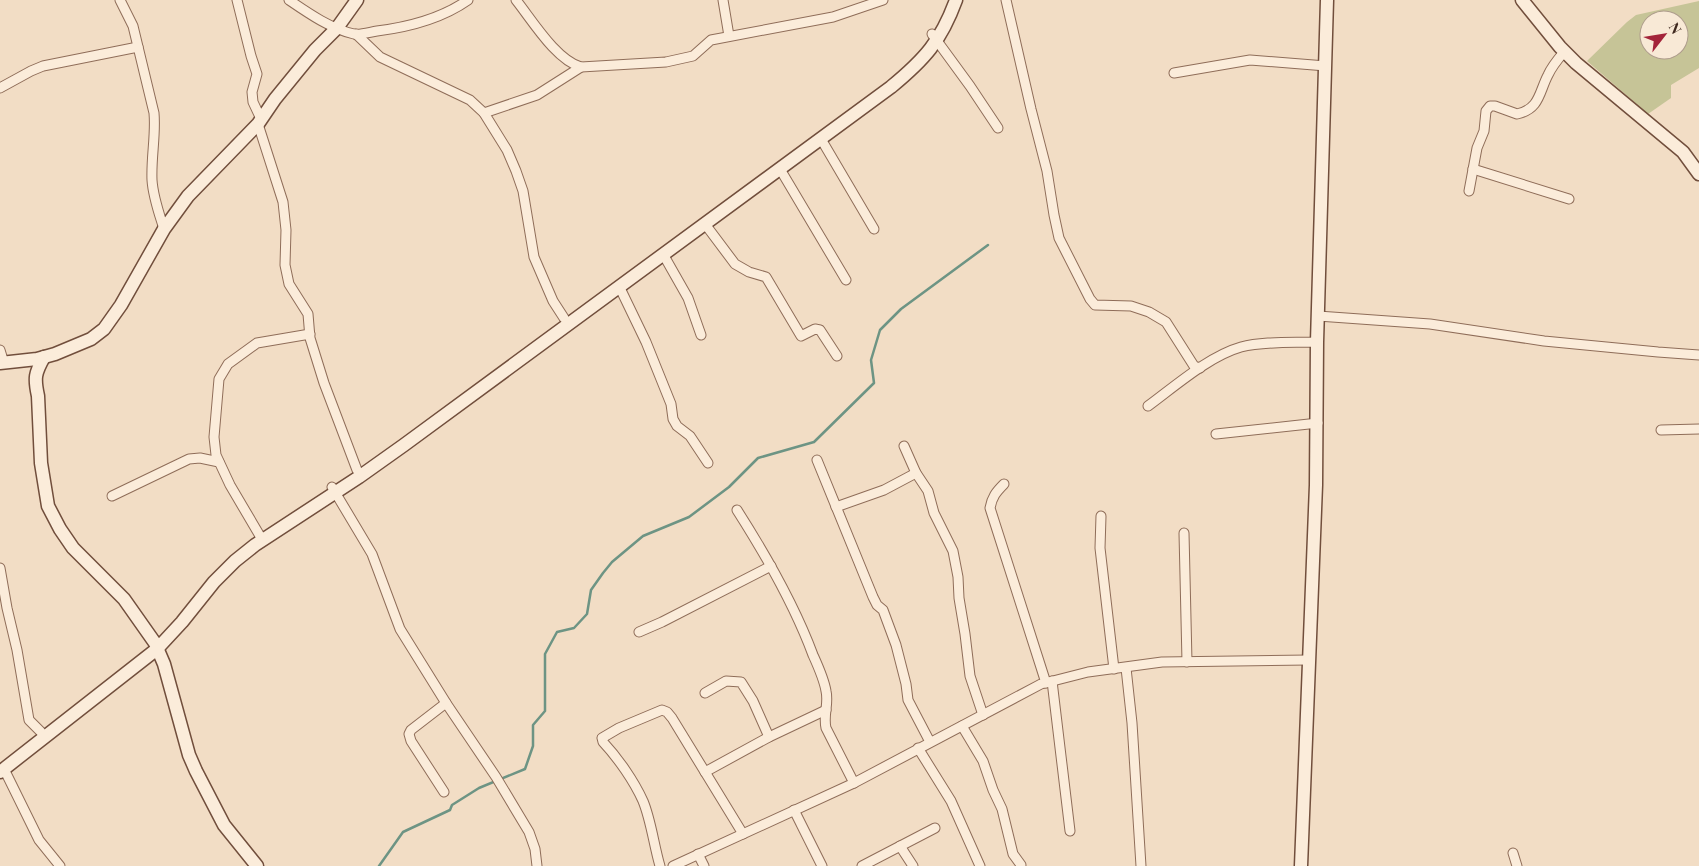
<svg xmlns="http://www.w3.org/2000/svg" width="1699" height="866" font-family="'Playfair Display',serif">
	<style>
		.cemetery { fill: #c6c497; fill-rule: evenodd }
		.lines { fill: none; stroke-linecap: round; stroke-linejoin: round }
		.stream { stroke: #6d9484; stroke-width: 2.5 }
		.street-casing { stroke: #8f6d59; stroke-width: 11 }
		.secondary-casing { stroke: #714e3c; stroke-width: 15 }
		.street { stroke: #fbecda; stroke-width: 9 }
		.secondary { stroke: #fbecda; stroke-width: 12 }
	</style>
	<rect width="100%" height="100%" fill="#f2ddc5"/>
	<!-- cemetery -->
	<path class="cemetery" d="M1699,1V68L1671,85V98L1648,114L1587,61L1627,22L1636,15ZM1649,20H1679V50H1649Z"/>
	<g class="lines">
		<!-- stream -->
		<polyline class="stream" points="379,866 403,832 450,810 452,805 479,788 525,769 533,746 533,725 545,711 545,654 557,632 574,628 587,614 591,590 603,573 612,562 643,536 689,517 729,487 758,458 814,442 874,383 871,360 880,330 901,309 988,245"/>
		<!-- street casing -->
		<g class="street-casing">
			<g id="street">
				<path d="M120,0L133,26L154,113C156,135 151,157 152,180C153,197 159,213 164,229"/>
				<polyline points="237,0 251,56 257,74 252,92 253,102 261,119"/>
				<path d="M289,0C308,13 331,29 354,34C361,35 370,32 377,31C409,27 441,19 468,0"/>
				<path d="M516,0C532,20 556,60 581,67L666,62L693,56L711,40L833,17L883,0"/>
				<polyline points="723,0 729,36"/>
				<polyline points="1006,0 1031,109 1047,171 1054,215 1059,238 1090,299 1095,305 1131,306 1149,312 1166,322 1194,366 1200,368"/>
				<polyline points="356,34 380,57 470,100 484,113 507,150 516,171 523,191 534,257 553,301 564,318"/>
				<polyline points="932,34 970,86 998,128"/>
				<polyline points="1174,73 1250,60 1326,66"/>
				<polyline points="0,88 31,71 43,66 138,47"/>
				<polyline points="484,113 537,95 581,67"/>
				<polyline points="258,124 283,202 286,230 285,265 289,284 308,314 310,338 324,383 357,470"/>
				<polyline points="821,139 874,229"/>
				<polyline points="780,169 846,280"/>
				<polyline points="1473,169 1569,199"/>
				<path d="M1469,191L1477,148L1484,131L1486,111L1490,106H1495L1517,114C1540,109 1539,92 1548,75C1552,66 1558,59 1564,52"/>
				<polyline points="705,224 735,264 749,272 766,277 801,336 815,329 820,330 837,356"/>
				<polyline points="663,254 688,298 701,335"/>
				<polyline points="619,286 646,342 671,404 673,419 677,426 690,436 708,463"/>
				<polyline points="1318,316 1430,324 1544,341 1658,352 1699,355"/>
				<polyline points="0,350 4,363"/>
				<path d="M1148,406C1174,387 1209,356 1241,347C1264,341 1293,343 1317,342"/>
				<polyline points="1661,430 1699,429"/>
				<polyline points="1216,434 1318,423"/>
				<polyline points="904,446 916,473 928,491 934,513 953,551 958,577 959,598 965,634 970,676 983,715"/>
				<polyline points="817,460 873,597 877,605 883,610 896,645 906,684 908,700 930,742"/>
				<path d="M1004,484C996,492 992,497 990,508L1046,683"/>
				<polyline points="332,487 372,554 400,629 446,703 496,777 529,832 535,849 537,866"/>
				<polyline points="112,496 189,459 200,458 219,462"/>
				<polyline points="836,507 884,490 916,473"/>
				<path d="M737,510C767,557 794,604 813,655C818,666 824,679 826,691C829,704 823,715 826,728L854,783"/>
				<polyline points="1101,516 1100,548 1114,669"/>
				<polyline points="1184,533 1187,662"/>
				<polyline points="260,536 230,485 216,455 214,437 219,379 228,364 257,343 310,334"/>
				<polyline points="0,568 7,608 17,650 29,720 41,732"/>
				<polyline points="639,632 662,622 771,566"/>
				<polyline points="1126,668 1132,723 1141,866"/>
				<polyline points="1052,681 1070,831"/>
				<polyline points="705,693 726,681 741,682 753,701 769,737"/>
				<polyline points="962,726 983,761 993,790 1002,809 1013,854 1021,865"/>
				<polyline points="918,748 951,801 980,866"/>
				<polyline points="4,769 39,840 60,866"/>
				<polyline points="705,772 769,737 826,710"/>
				<polyline points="444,792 411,741 409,734 411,730 446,703"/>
				<polyline points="794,810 822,866"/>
				<polyline points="900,846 913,866"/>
				<polyline points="1513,853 1517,866"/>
				<polyline points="698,854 704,866"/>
				<path d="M660,866C654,846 651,820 643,801C634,781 618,758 603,742L602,738L619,728L662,710L667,712L672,718L743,834"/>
				<polyline points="673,866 854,783 1041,684 1088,672 1162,662 1308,660"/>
				<polyline points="862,866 935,828"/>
			</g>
		</g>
		<!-- secondary casing -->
		<g class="secondary-casing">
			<g id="secondary">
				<polyline points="1522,0 1560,47 1576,63 1683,152 1699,174"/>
				<path d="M44,357C35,373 34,378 38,396L41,463L48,506L60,529L73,548L124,599L155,643L164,664L189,755L196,771L224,825L257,866"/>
				<polyline points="0,363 37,359 55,354 91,339 104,329 121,305 164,229 188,196 258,124 275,99 315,50 337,28 357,0"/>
				<path d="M0,772L157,649L182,622L214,582L235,561L255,545L359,477L404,445L891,87C925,59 941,41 956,0"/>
				<polyline points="1301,866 1316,485 1317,342 1327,0"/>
			</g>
		</g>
		<!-- street -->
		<use href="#street" class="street"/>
		<!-- secondary -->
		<use href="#secondary" class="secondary"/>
	</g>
	<!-- north arrow -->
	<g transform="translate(1664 35) rotate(59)"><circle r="24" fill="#f8e9d6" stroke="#ae9c8c"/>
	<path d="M0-4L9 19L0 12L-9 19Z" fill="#a3243a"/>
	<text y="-8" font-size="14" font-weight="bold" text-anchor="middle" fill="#3e281e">N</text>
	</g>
</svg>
